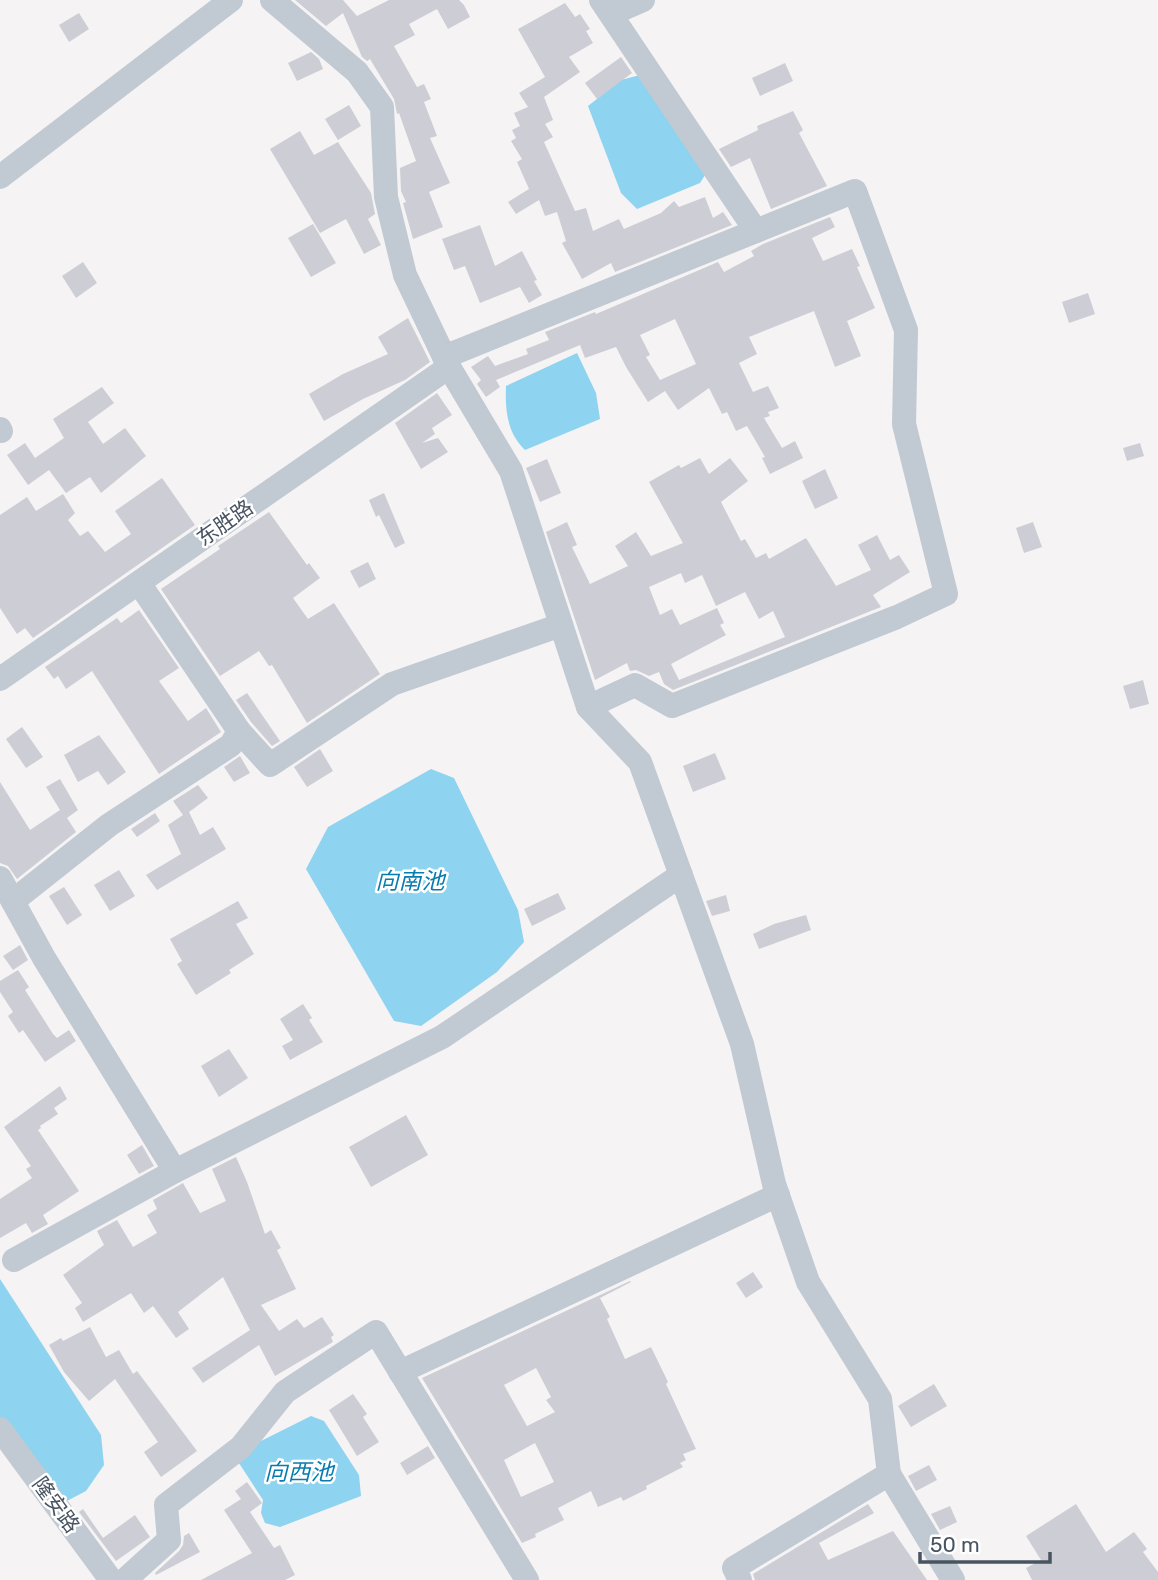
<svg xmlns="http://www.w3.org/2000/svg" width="1158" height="1580" font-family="Rubik,'Noto Sans SC',sans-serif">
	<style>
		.water { fill: #8ed3f0 }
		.building { fill: #cdced5; fill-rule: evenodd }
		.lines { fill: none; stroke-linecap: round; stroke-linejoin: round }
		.minor { stroke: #c1c9d2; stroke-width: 24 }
		.labels { text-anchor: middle; stroke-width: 5; stroke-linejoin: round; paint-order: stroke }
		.street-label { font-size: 21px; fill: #495462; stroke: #fff }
		.water-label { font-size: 23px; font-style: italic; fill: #087caf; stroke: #fff }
	</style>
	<rect width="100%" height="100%" fill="#f5f3f3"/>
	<!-- water -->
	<g class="water">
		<polygon points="640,75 705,175 700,183 637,209 621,193 588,106 621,80"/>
		<path d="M577,353L596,393L600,419L525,450C507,433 505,410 506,386Z"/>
		<polygon points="431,769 454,778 518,910 524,942 497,972 421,1026 394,1021 306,869 328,827"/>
		<polygon points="0,1279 101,1435 104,1465 86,1491 61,1504 0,1422"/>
		<polygon points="311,1416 324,1421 359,1475 361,1496 280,1527 265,1523 261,1513 263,1500 239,1463 257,1443"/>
	</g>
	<!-- building -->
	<g class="building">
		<polygon points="295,0 343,0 357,16 389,0 459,0 464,5 470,17 448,29 437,9 409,24 415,35 394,46 417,87 424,84 431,99 424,102 437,136 430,138 450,183 429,192 443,227 413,239 403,203 406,202 401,191 400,168 416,161 399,113 397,114 394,99 370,59 367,61 362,57 343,13 326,26"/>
		<polygon points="565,3 575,17 580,14 590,29 586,31 593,43 569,57 580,72 544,97 553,120 545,124 553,137 544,142 575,211 586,208 593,231 619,219 624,229 661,213 674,201 679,207 705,197 713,218 723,212 732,225 615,272 611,263 582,279 562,243 566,241 557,212 545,216 539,200 516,214 508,202 529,189 517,162 522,159 511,141 516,138 512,130 520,126 514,113 528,107 519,93 545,77 518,29"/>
		<polygon points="79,13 89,29 69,42 59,25"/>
		<polygon points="311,52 319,59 323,69 297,81 288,63"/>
		<polygon points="621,57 632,73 597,99 585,83"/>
		<polygon points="785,63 793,81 760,96 752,78"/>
		<polygon points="349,105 361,126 338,140 325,119"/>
		<polygon points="793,111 803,130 799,133 827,186 771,209 750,158 731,167 719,149 758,130 757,126"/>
		<polygon points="300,131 314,155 338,142 371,193 375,214 368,219 381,245 364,254 346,219 320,233 270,149"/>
		<path d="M830,217L835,227L812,238L823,261L852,249L860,266L857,267L875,308L847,321L861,356L835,367L814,311L749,337L757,354L739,363L753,392L768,386L779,408L768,412L770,416L764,418L782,448L795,441L803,458L770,474L762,458L765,457L747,426L736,431L727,412L722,414L709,388L678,410L665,391L648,402L626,367L616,347L585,358L580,345L496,380L500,387L486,397L477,384L481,380L471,367L488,356L495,366L528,354L526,349L549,340L545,332L595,312L596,314L718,262L724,272L754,256L751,251L763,244ZM675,319L696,364L660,380L646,357L650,355L640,335Z"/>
		<polygon points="313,224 336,263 311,277 288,238"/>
		<polygon points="480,225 495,266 522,251 537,280 534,281 542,295 529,303 520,287 480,303 465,266 454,270 442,239"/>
		<polygon points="83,262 97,283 76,298 62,276"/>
		<polygon points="1088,293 1095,314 1069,323 1062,302"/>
		<polygon points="408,318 430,362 405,380 363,399 324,421 309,394 343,374 388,354 378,337"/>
		<polygon points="102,387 114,403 88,422 103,444 125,428 146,456 101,493 90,477 66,493 49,470 28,485 7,455 25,443 35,458 64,438 53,419"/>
		<polygon points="437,393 452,415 432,428 435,434 422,443 438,438 448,452 421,469 395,423"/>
		<polygon points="1140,443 1144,456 1127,461 1123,448"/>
		<path d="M700,458L709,474L730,458L748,481L721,502L741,541L745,539L756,558L766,553L769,559L806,538L836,586L871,570L858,545L877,535L890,560L899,555L910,572L873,595L881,607L673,690L664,684L659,672L649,676L636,670L630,671L627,663L595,680L546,532L567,522L577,545L572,547L590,584L628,566L615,546L636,532L651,556L683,543L649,482L679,465L681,468ZM681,573L685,583L702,575L716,606L745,592L759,619L773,611L785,637L679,680L671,664L726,635L720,625L724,623L717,608L680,625L672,609L660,615L649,587Z"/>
		<polygon points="547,459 561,493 540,502 526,468"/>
		<polygon points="825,469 838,498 815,509 802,481"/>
		<polygon points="162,478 195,525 33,638 25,628 17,634 0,608 0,515 27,497 36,511 63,494 75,513 68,520 80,536 88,531 105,552 131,534 115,511"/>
		<polygon points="384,493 405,543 395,548 379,515 376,517 369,500"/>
		<polygon points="269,512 307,565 309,563 320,578 293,598 308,619 334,603 380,674 307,723 272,665 269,666 259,651 220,676 161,589 220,549 218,546"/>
		<polygon points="1033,522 1042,547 1024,553 1016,528"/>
		<polygon points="368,562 376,579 359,588 350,571"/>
		<polygon points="139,610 179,668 159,681 188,721 206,708 221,732 159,774 92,671 66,689 58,676 54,679 45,667 117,618 121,623"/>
		<polygon points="1143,680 1149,704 1130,709 1123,686"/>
		<polygon points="247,693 280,741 272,746 251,722 236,700"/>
		<polygon points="22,727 43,757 26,768 6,739"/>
		<polygon points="99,735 126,772 108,785 98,771 78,782 64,755"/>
		<polygon points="320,749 333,771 307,787 294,767"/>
		<polygon points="715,753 726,779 693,792 683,766"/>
		<polygon points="240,756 250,773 234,782 224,767"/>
		<polygon points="60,779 78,810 67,818 76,832 17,879 8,866 0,863 0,782 30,830 60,810 46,787"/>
		<polygon points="198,785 208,798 189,812 200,835 213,827 226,849 157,890 146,875 181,854 168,825 183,815 173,801"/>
		<polygon points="155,813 160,821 137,837 131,829"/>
		<polygon points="119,870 135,896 110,911 94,885"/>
		<polygon points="64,887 82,915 67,925 49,896"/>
		<polygon points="558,893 566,909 532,926 524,909"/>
		<polygon points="726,895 730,911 712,916 706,901"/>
		<polygon points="238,901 248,918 236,924 254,954 229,970 231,973 196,995 177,964 182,961 170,939"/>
		<polygon points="806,915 811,930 759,949 753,934 774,924"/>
		<polygon points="20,945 28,960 13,970 3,956"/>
		<polygon points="18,970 29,987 25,990 53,1034 57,1038 69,1030 76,1041 45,1062 23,1030 19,1033 8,1016 13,1012 0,992 0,981"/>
		<polygon points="303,1004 312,1018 309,1020 323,1042 290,1060 282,1046 293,1040 280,1019"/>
		<polygon points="229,1049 248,1078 219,1097 201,1066"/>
		<polygon points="60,1086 67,1099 54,1108 58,1114 40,1126 41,1128 38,1130 79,1191 43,1215 48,1224 32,1233 26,1223 0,1238 0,1199 32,1178 26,1169 31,1166 4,1127"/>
		<polygon points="406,1115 428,1155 371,1187 349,1147"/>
		<polygon points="142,1145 154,1166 139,1174 127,1155"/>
		<polygon points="236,1157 247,1182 265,1234 271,1230 281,1248 277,1250 296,1289 261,1305 279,1331 297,1319 304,1328 322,1317 334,1335 331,1337 333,1342 275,1376 259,1345 203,1383 192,1368 250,1330 223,1277 178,1312 189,1329 176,1338 153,1306 144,1313 131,1293 83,1322 75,1308 82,1303 63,1275 104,1245 97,1231 117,1220 133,1247 157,1233 147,1215 157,1209 153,1200 183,1183 200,1213 226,1201 212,1169"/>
		<polygon points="753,1272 763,1287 746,1298 736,1283"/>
		<path d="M630,1281L631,1282L600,1298L610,1317L607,1319L625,1359L651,1347L668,1382L666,1384L696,1449L683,1454L686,1460L680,1463L683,1467L646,1486L647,1489L623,1501L621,1497L598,1507L591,1491L558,1508L564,1520L535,1534L536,1537L522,1543L422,1378ZM536,1368L551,1397L546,1400L555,1412L527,1426L504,1385ZM535,1443L554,1482L521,1497L504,1460Z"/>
		<polygon points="90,1327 106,1357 119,1350 133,1374 137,1371 197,1451 161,1477 144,1452 158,1442 115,1379 89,1401 64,1372 49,1345 61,1338 63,1341"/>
		<polygon points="934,1384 947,1406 911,1427 898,1406"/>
		<polygon points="353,1394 367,1414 363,1417 379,1442 357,1456 329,1410"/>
		<polygon points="428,1446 435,1458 407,1475 400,1463"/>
		<polygon points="929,1465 937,1480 916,1491 908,1476"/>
		<polygon points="247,1482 262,1503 250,1512 274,1548 280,1545 295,1575 285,1580 201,1580 252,1553 224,1510 241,1499 235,1491"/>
		<polygon points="868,1504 874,1513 819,1543 828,1560 893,1531 927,1580 755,1580 753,1574"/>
		<polygon points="1076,1504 1106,1552 1134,1532 1147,1549 1143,1552 1158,1572 1158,1580 1032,1580 1026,1568 1041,1560 1026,1536"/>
		<polygon points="950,1506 957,1522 940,1530 931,1514"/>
		<polygon points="83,1509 103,1538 135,1515 150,1537 116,1561 79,1512"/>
		<polygon points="189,1533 200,1552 156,1575 155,1573 179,1551 183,1545 184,1536"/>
	</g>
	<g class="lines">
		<!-- minor -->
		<g class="minor">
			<polyline points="272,0 357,72 382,107 386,197 405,275 449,367 511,471 588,707 640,762 742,1044 774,1184 808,1282 880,1399 889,1474 734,1568 740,1580"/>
			<polyline points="601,0 756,231"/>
			<polyline points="611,14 643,0"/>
			<polyline points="0,177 231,0"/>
			<polyline points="444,357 855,191 906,330 904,424 946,594 897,617 672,706 635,685 588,707"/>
			<polyline points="0,429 1,431"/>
			<polyline points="0,679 449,367"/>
			<polyline points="239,731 270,765 392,684 561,625"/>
			<polyline points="0,878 44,958 175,1171 442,1037 681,875"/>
			<polyline points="13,901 109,825 231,745 239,731 139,583"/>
			<polyline points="14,1260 175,1171"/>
			<polyline points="400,1372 778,1195"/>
			<polyline points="0,1429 111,1580"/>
			<polyline points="889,1474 953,1580"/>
			<polyline points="125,1580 169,1540 166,1505 241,1447 285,1392 376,1332 527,1580"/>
		</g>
	</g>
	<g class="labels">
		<!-- street labels -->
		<g class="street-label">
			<text transform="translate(225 523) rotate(-35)" y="7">东胜路</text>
			<text transform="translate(56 1505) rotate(54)" y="7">隆安路</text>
		</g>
		<!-- water labels -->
		<g class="water-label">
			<text x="410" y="889">向南池</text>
			<text x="299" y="1480">向西池</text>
		</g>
	</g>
	<!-- scale -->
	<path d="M920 1552v10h130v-10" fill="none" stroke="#495462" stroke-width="3.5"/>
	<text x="930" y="1552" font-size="21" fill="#495462" stroke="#ffffff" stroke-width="5" paint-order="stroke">50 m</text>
</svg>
